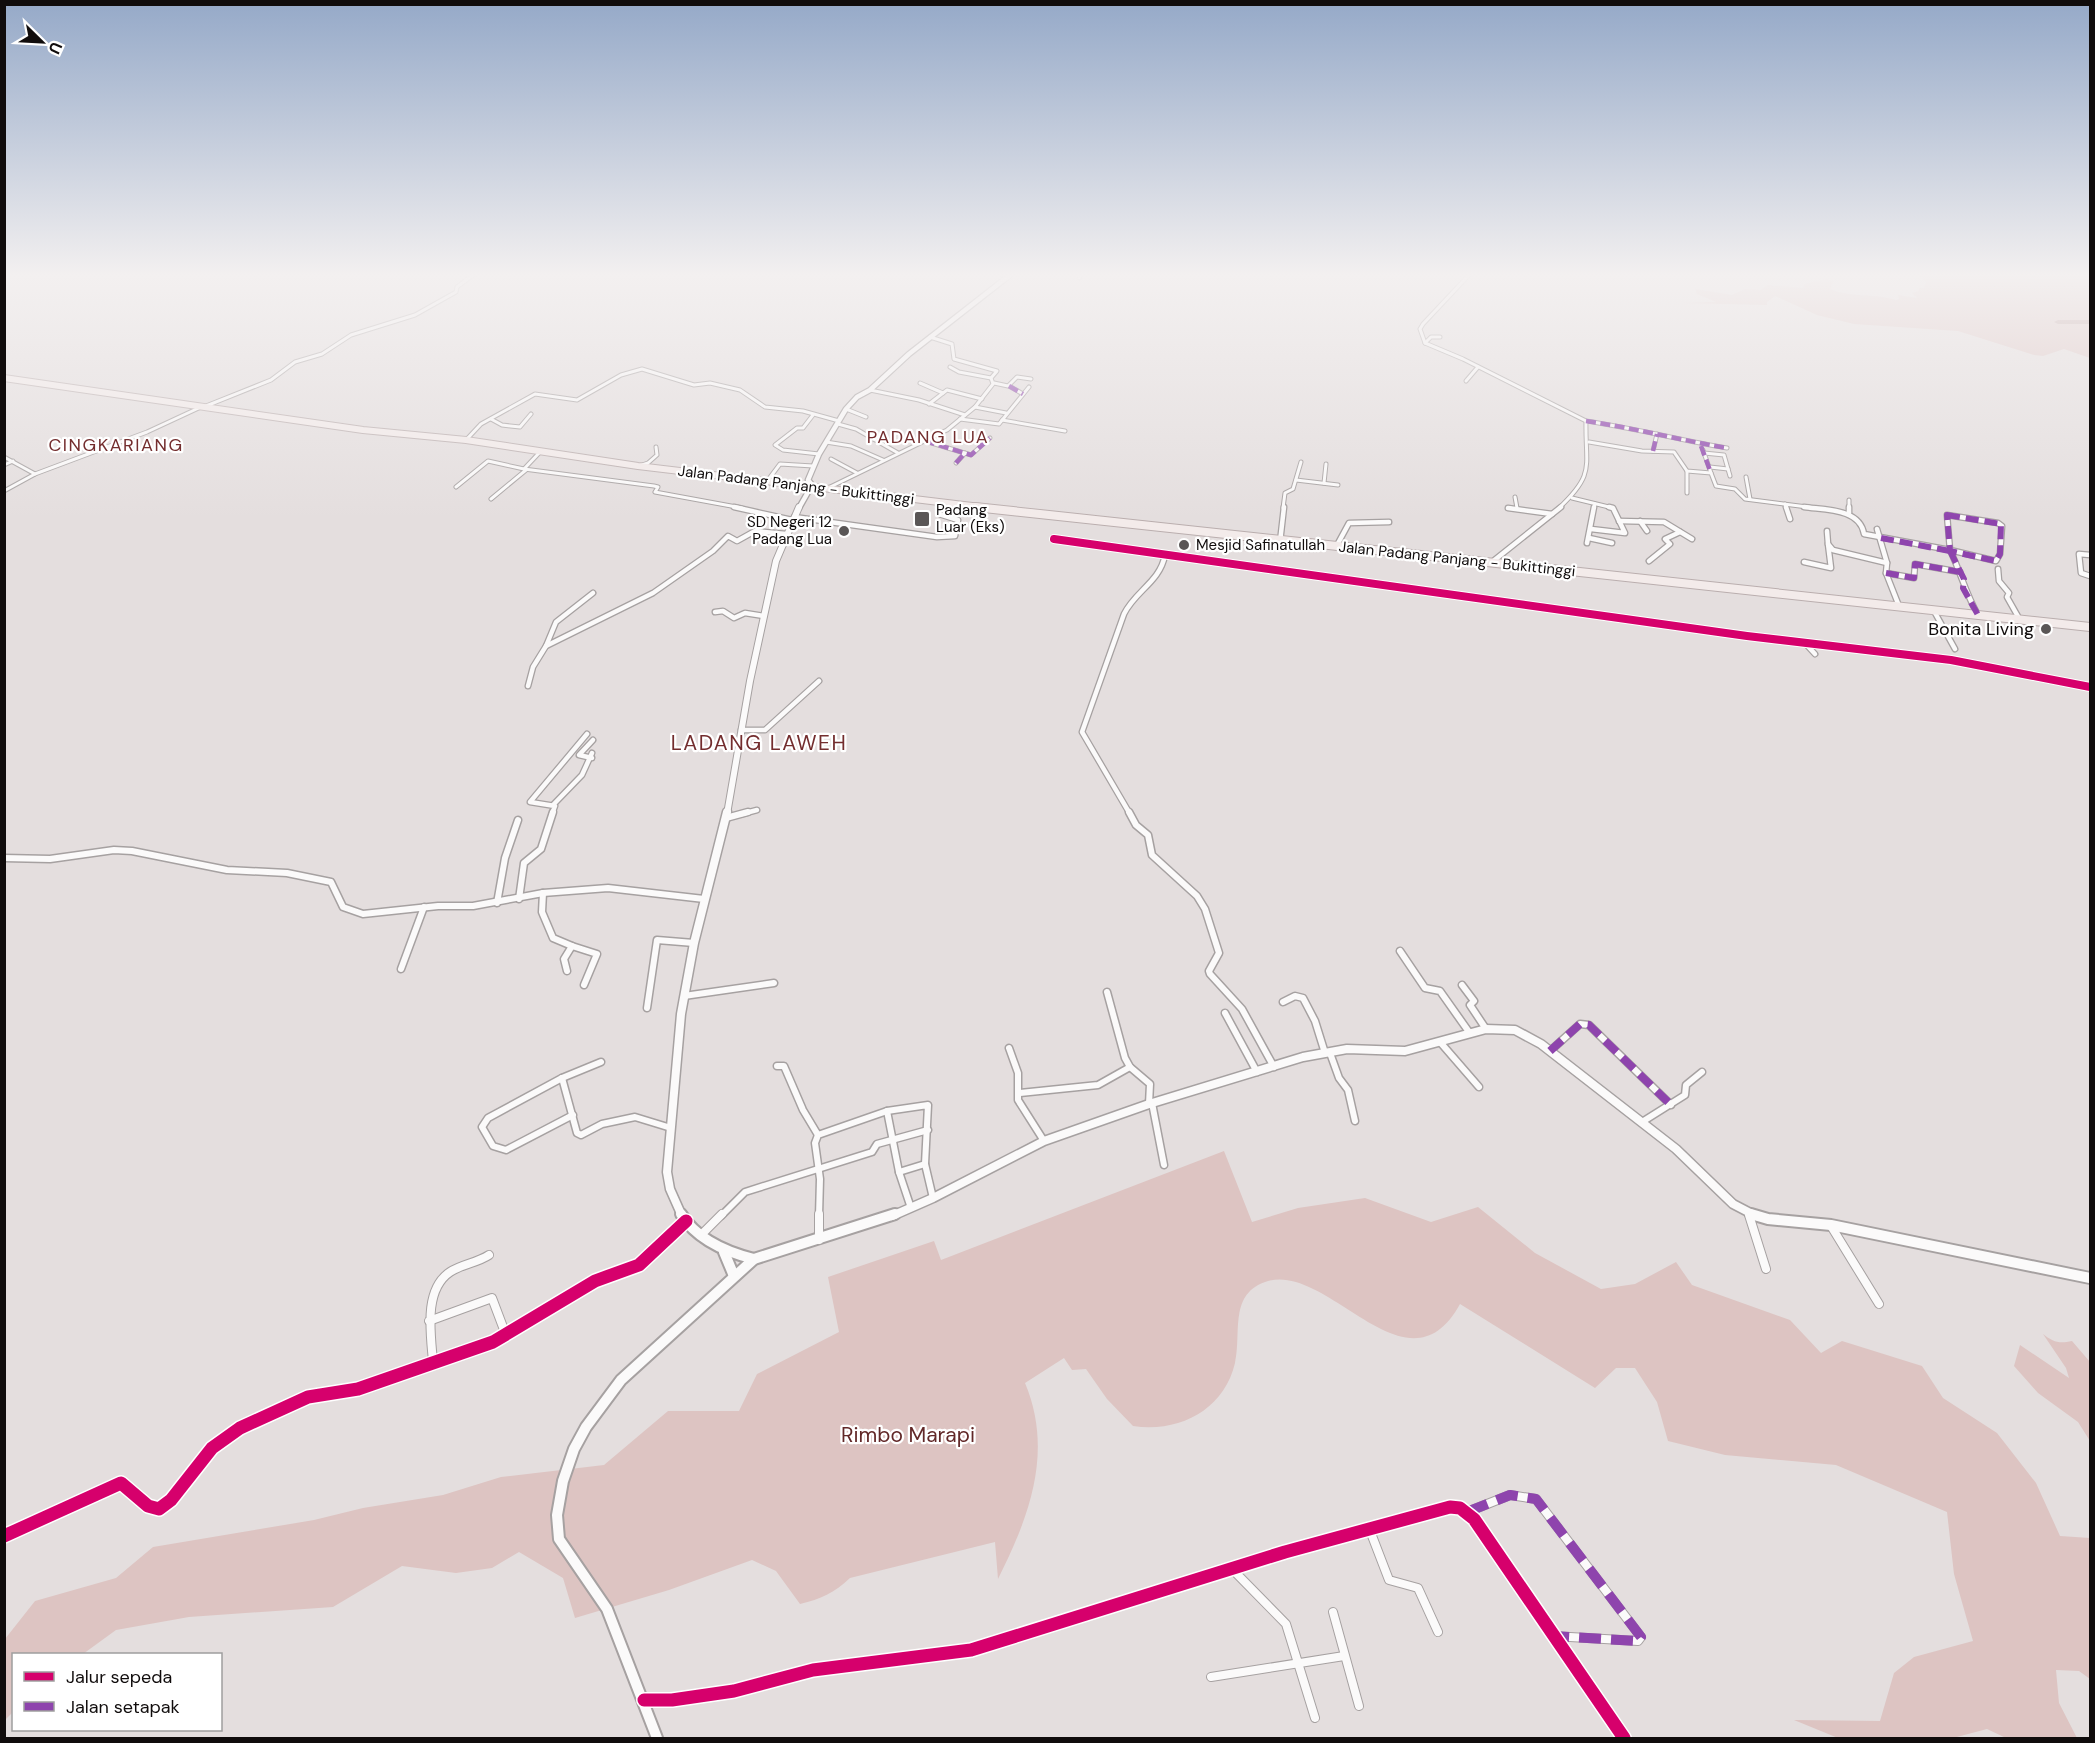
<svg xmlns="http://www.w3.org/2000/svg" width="2095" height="1743" font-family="'DM Sans',sans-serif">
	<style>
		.green { fill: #ddc4c2 }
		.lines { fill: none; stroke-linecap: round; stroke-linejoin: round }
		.river { fill: #b99897; fill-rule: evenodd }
		.minor-far3-casing { stroke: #a6a1a1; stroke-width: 5 }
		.minor-far2-casing { stroke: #a6a1a1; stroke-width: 7 }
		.minor-far1-casing { stroke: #a6a1a1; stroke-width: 9 }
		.minor-casing { stroke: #a6a1a1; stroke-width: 10 }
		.secondary-far3-casing { stroke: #a6a1a1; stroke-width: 7 }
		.secondary-far2-casing { stroke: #a6a1a1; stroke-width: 8 }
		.secondary-far1-casing { stroke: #a6a1a1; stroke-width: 11 }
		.secondary-casing { stroke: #a6a1a1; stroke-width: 14 }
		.trunk-far1-casing { stroke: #baaeae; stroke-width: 8 }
		.trunk-casing { stroke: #baaeae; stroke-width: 10 }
		.minor-far3 { stroke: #fbfafa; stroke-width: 3 }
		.minor-far2 { stroke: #fbfafa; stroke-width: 4.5 }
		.minor-far1 { stroke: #fbfafa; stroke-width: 6 }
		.minor { stroke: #fbfafa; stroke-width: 8 }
		.secondary-far3 { stroke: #fbfafa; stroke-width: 4.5 }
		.secondary-far2 { stroke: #fbfafa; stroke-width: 6 }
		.secondary-far1 { stroke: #fbfafa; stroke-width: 8 }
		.secondary { stroke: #fbfafa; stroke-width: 10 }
		.trunk-far1 { stroke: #f3ebea; stroke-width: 6 }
		.trunk { stroke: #f3ebea; stroke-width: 8 }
		.quiet-far3 { stroke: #8e44ad; stroke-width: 4.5; stroke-dasharray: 10 4.5; stroke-linecap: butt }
		.quiet-far2 { stroke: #8e44ad; stroke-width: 6; stroke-dasharray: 13 6; stroke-linecap: butt }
		.quiet-far1 { stroke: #8e44ad; stroke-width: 8; stroke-dasharray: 16 8; stroke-linecap: butt }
		.quiet { stroke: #8e44ad; stroke-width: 10; stroke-dasharray: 22 10; stroke-linecap: butt }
		.cycleway-far1-casing { stroke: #fff; stroke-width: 10 }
		.cycleway-casing { stroke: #fff; stroke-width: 16 }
		.cycleway-far1 { stroke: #d6006c; stroke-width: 8 }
		.cycleway { stroke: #d6006c; stroke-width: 13 }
		.poi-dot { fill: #5a5656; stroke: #fff; stroke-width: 2 }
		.labels { text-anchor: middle; stroke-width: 4.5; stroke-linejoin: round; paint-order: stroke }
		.far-street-label { font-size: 15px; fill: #100c0c; stroke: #fff }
		.far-poi-label { font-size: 15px; fill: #100c0c; stroke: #fff; text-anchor: start }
		.far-quarter-label { font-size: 18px; letter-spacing: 1.5px; fill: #732d2e; stroke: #fff }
		.poi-label { font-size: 18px; fill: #100c0c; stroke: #fff; text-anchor: end }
		.quarter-label { font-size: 21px; letter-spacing: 1.5px; fill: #732d2e; stroke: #fff }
		.near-park-label { font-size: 21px; fill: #622828; stroke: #fff }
	</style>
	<rect width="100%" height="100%" fill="#e4dede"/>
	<!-- green -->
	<g class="green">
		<path d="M1920,275H2090V358L2064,349L2043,356L2034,355L1958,331L1854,324L1817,315L1775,296L1767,302V305L1684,303L1716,302L1697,294L1695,289L1732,295L1745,289L1761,290L1768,285L1803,288L1804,284L1827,279L1833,282L1830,289C1850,298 1874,293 1896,300L1899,299L1898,295L1917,298L1912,293L1919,291V288H1924L1926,282Z"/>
		<path d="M1224,1151L1252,1222L1298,1208L1365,1198L1431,1222L1478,1207L1535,1253L1601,1289L1635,1284L1676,1262L1692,1285L1790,1320L1821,1353L1842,1341L1922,1366L1943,1398L1997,1433L2036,1483L2060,1536L2090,1538V1679L2079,1671L2056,1670L2059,1703L2077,1738H2006L1987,1729L1953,1738H1838L1794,1720L1880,1721L1894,1673L1914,1657L1973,1641L1954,1574L1947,1512L1836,1465L1725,1455L1668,1441L1657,1402L1635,1368H1616L1595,1388L1460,1304C1408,1399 1330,1264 1268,1281C1228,1293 1242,1332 1235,1363C1224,1410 1179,1433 1133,1426L1107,1399L1086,1369L1072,1370L1064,1358L1025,1383C1054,1452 1029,1517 998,1579L995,1542L850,1578C834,1593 821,1599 800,1604L776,1571L752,1560L669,1590L575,1618L563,1578L519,1552L492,1568L456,1573L402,1566L333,1607L189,1617L116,1630L83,1654H14L13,1712L5,1720V1639L35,1601L116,1578L153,1547L314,1520L363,1508L443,1495L501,1477L604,1465L668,1411H739L757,1374L839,1332L828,1277L934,1241L941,1260Z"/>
		<path d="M2043,1334C2053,1342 2059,1344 2072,1341L2090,1362V1441L2078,1422L2038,1393L2014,1366L2020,1345L2069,1378L2066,1368Z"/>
	</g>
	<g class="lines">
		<!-- river -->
		<polygon class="river" points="2090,320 2090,324 2058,324 2054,322 2058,320"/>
		<!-- minor-far3 casing -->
		<g class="minor-far3-casing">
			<g id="minor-far3">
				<path d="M1469,275L1423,324L1420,329L1425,343L1463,359L1586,421C1585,467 1596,473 1559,508"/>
				<polyline points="1079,278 1081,275"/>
				<polyline points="1425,343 1431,337 1440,337"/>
				<polyline points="950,367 959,372 991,378"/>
				<polyline points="1466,381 1478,367"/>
				<polyline points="920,383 943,393"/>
				<polyline points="994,383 1008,386 1017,377 1031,379"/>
				<polyline points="1009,386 1023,394"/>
				<polyline points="870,390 919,400 965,415"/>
				<polyline points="929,404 947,390 982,399"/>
				<polyline points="206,406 271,380 295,362 322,354 351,335 415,315 456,292 457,287 473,275"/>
				<polyline points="975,407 1006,413"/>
				<polyline points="846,409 866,417"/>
				<polyline points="813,415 803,428 797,428 775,445 783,450 819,454"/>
				<polyline points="491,419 502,425 520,427 531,414"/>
				<polyline points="960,419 999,424 1029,387"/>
				<polyline points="1002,420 1065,431"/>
				<path d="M1586,421C1634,428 1680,440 1727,448"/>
				<polyline points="838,424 856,429 898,453"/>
				<polyline points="466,440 481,424 535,394 577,400 621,375 642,369 694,385 710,383 740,390 765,407 803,411 839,421"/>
				<polyline points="925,441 971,455 990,438"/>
				<polyline points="826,442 851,446 883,460"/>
				<polyline points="1589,442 1642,451 1674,452 1687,471 1711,473 1716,486 1735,489 1745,499 1815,508"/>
				<polyline points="1703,450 1711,473"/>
				<polyline points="1653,451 1657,434"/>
				<polyline points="1704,453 1724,455 1730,476"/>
				<polyline points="4,457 35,474 147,432 203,406"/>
				<polyline points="831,459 857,473"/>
				<polyline points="956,463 965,453"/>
				<polyline points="4,465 13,461"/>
				<polyline points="639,466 648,463 657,455 656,447"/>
				<polyline points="1710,467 1728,469"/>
				<polyline points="524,469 540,452"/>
				<polyline points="1687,471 1687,493"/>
				<polyline points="1746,477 1750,499"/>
				<polyline points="768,480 780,464 813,466"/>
				<polyline points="1296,480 1338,485"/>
				<polyline points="1324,483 1326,464"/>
				<polyline points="456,487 488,461 524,469 654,486 658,487 655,492 742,508"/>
				<polyline points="826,489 947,430 975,407 993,384 991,378 997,371 954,359 952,344 930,337"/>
				<polyline points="4,491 35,474"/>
				<polyline points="1515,497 1517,508"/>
				<polyline points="1572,498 1613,508"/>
				<polyline points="491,499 526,470"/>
				<polyline points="1849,500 1849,508"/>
				<polyline points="939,503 939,508"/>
				<polyline points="1785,504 1786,508"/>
				<polyline points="1283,508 1285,493 1293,489 1301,462"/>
				<polyline points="1508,508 1511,508"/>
				<polyline points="1594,508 1595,504"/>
			</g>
		</g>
		<!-- minor-far2 casing -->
		<g class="minor-far2-casing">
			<g id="minor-far2">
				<polyline points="734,507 792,520"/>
				<polyline points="1786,507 1790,519"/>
				<path d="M1804,507C1824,510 1860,508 1864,534L1950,550"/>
				<polyline points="1849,507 1849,513"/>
				<polyline points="1508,508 1552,514"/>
				<polygon points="1947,515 1998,523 2002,526 2000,554 1996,561 1950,550"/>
				<polyline points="794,517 937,537 955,536 958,520 939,514 939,507"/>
				<polyline points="1619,521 1664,522 1692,539"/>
				<polyline points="1640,521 1647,531"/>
				<polyline points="1591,529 1625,533 1613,508 1609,507"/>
				<polyline points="1877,529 1887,563 1886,573 1899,606"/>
				<polyline points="1827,531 1828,544"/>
				<polyline points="1589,538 1612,543"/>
				<polyline points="1054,539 1747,636 1951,660 2090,687"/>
				<polyline points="1280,542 1284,507"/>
				<polyline points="1587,543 1594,507"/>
				<polyline points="1336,547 1349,523 1389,522"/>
				<path d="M1950,550C1961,573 1965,592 1978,615"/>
				<polyline points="2090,555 2079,554 2081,573 2090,576"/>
				<polyline points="1649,561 1670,544 1665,539 1680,532"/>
				<polyline points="1492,562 1561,507"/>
				<polyline points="1804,562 1831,568 1828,544 1833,550 1887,563"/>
				<polyline points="1998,569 1999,581 2009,593 2007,597 2020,620"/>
				<polyline points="1886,573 1914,578 1915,564 1960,572"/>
				<polyline points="1934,611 1955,649"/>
				<polyline points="715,612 723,611 734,618 745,613 764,616"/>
				<polyline points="1804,642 1815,654"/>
				<polyline points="546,646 556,622 593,593"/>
				<polyline points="528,686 533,667 546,646 653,593 713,551 728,536 737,541 755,531 786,534"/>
				<polyline points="741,730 765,730 819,681"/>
				<polyline points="592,758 579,755 593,740"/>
				<polyline points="553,805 582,775 592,753"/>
				<polyline points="552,814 555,806 530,802 587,734"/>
				<polyline points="742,814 757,810"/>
				<path d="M1130,814L1082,732L1124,614C1135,591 1160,582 1165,555"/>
			</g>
		</g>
		<!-- minor-far1 casing -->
		<g class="minor-far1-casing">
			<g id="minor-far1">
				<polyline points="1129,812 1136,825 1148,835 1152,855 1197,896 1205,909 1219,953 1209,971 1210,974 1242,1009 1274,1067"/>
				<polyline points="726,818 748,812"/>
				<polyline points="4,858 50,859 114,850 132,851 227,870 287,873 331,882 343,907 363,914 438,906 473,906 543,893 608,888 704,899"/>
				<polyline points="543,893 542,912 553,938 572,946 564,959 567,971"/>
				<polyline points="519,899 524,863 541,849 553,812"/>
				<polyline points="497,903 505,858 518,820"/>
				<polyline points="572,946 597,954 584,985"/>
				<polyline points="1400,951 1425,988 1440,991 1469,1032"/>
				<polyline points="401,969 424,907"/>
				<polyline points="1462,985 1474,1001 1470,1005 1486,1029"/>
				<polyline points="1107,992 1125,1058 1130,1067 1150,1084 1149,1104"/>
				<polyline points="684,996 774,983"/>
				<polyline points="1283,1002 1295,996 1303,998 1315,1021 1325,1053"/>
				<polyline points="647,1008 657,940 694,943"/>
				<polyline points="1225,1013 1257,1072"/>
				<polyline points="1440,1042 1479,1087"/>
				<polyline points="1009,1048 1018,1073 1018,1100 1044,1141"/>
				<polyline points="1550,1051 1580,1024 1589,1025 1671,1105"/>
				<polyline points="1330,1053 1339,1078 1348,1090 1355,1121"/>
				<polyline points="777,1066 784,1066 803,1110 818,1135"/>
				<polyline points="562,1078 577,1133 581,1135 602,1124 635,1117 671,1128"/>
				<polyline points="1020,1093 1098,1085 1130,1067"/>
				<polyline points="1152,1103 1164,1165"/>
				<polyline points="887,1111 899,1172 911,1208"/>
				<polyline points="573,1115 506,1150 493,1146 482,1127 488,1118 562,1078 601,1062"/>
				<polyline points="1642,1122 1685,1095 1686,1085 1702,1072"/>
				<polyline points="899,1172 925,1164"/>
				<polyline points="721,1216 745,1192 872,1152 877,1144 928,1130"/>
				<polyline points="819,1216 820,1179 815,1143 818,1135 887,1111 928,1105 925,1164 933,1198"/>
			</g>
		</g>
		<!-- minor casing -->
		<g class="minor-casing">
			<g id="minor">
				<polyline points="1749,1215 1766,1269"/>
				<polyline points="1831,1226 1879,1304"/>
				<polyline points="701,1235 722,1214"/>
				<polyline points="819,1240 819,1214"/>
				<polyline points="429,1321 492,1298 506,1335"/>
				<path d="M433,1362C431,1335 423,1290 450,1272C462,1264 477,1263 489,1255"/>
				<polyline points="1467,1512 1510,1495 1536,1499 1641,1637 1638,1641 1553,1636"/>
				<polyline points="1369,1528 1389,1580 1418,1588 1438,1632"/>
				<polyline points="4,1536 121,1483 148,1506 159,1509 171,1500 212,1448 240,1428 308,1397 358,1389 493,1342 595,1281 639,1265 686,1221"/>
				<polyline points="1233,1570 1286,1624 1315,1718"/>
				<polyline points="1333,1612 1359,1706"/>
				<polyline points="1211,1677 1344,1656"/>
				<polyline points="644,1700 672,1700 734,1691 813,1670 971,1650 1285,1552 1450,1507 1460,1508 1474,1519 1624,1738"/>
			</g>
		</g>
		<!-- secondary-far3 casing -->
		<g class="secondary-far3-casing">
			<polyline id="secondary-far3" points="799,508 812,485 808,480 819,454 846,409 857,397 870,390 909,354 1010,275"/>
		</g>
		<!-- secondary-far2 casing -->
		<g class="secondary-far2-casing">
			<polyline id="secondary-far2" points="727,814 750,681 776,561 799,507"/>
		</g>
		<!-- secondary-far1 casing -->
		<g class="secondary-far1-casing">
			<g id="secondary-far1">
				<polyline points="682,1216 670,1189 667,1172 681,1014 694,943 727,812"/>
				<polyline points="892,1216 933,1198 1044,1141 1149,1104 1303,1057 1347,1049 1405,1051 1486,1029 1515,1030 1541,1044 1676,1149 1733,1204 1756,1216"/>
			</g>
		</g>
		<!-- secondary casing -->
		<g class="secondary-casing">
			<g id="secondary">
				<path d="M681,1214C697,1240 726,1252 754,1259"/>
				<polyline points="1751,1214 1768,1219 1831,1225 2090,1278"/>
				<polyline points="724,1252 734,1276"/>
				<polyline points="657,1738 607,1609 559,1539 557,1515 563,1481 574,1449 586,1427 621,1380 754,1259 895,1214"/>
			</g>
		</g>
		<!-- trunk-far1 casing -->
		<g class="trunk-far1-casing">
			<polyline id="trunk-far1" points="4,378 363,430 466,440 638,466 989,508"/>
		</g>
		<!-- trunk casing -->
		<g class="trunk-casing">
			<polyline id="trunk" points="975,507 2090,627"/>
		</g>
		<!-- minor-far3 -->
		<use href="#minor-far3" class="minor-far3"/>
		<!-- minor-far2 -->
		<use href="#minor-far2" class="minor-far2"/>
		<!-- minor-far1 -->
		<use href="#minor-far1" class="minor-far1"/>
		<!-- minor -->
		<use href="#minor" class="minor"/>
		<!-- secondary-far3 -->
		<use href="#secondary-far3" class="secondary-far3"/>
		<!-- secondary-far2 -->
		<use href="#secondary-far2" class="secondary-far2"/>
		<!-- secondary-far1 -->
		<use href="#secondary-far1" class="secondary-far1"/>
		<!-- secondary -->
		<use href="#secondary" class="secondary"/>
		<!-- trunk-far1 -->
		<use href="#trunk-far1" class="trunk-far1"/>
		<!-- trunk -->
		<use href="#trunk" class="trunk"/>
		<!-- quiet-far3 -->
		<g class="quiet-far3">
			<polyline points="1009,386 1023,394"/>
			<path d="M1586,421C1634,428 1680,440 1727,448"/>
			<polyline points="925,441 971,455 990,438"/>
			<polyline points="1701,446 1711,473"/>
			<polyline points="1653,451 1657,434"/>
			<polyline points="956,463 965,453"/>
		</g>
		<!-- quiet-far2 -->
		<g class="quiet-far2">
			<polygon points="1947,515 2001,524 2000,554 1996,561 1950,551"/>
			<polyline points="1881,538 1950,551"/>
			<polyline points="1950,551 1964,579 1963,588 1978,615"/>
			<polyline points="1886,573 1914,578 1915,564 1960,572"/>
		</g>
		<!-- quiet-far1 -->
		<polyline class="quiet-far1" points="1550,1051 1580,1024 1589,1025 1671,1105"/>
		<!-- quiet -->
		<polyline class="quiet" points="1467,1512 1510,1495 1536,1499 1641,1637 1638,1641 1553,1636"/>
		<!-- cycleway-far1 casing -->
		<g class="cycleway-far1-casing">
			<polyline id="cycleway-far1" points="1054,539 1747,636 1951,660 2090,687"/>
		</g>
		<!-- cycleway casing -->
		<g class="cycleway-casing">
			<g id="cycleway">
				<polyline points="4,1536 121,1483 148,1506 159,1509 171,1500 212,1448 240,1428 308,1397 358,1389 493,1342 595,1281 639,1265 686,1221"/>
				<polyline points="644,1700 672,1700 734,1691 813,1670 971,1650 1285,1552 1450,1507 1460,1508 1474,1519 1624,1738"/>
			</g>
		</g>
		<!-- cycleway-far1 -->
		<use href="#cycleway-far1" class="cycleway-far1"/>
		<!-- cycleway -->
		<use href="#cycleway" class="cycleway"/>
	</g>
	<!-- sky -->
	<linearGradient id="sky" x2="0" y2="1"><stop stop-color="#95a9c8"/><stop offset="0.53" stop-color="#f3f0f0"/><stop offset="1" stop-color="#f3f0f0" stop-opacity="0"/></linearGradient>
	<rect width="2095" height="519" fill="url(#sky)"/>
	<!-- markers -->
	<g class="poi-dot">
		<rect x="914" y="511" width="16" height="16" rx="3"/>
		<circle cx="844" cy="531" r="6"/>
		<circle cx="1184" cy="545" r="6"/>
		<circle cx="2046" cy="629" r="6"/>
	</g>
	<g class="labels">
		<!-- far-street labels -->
		<g class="far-street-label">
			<text transform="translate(796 485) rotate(7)" y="5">Jalan Padang Panjang - Bukittinggi</text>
			<text transform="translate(1457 559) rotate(6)" y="5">Jalan Padang Panjang - Bukittinggi</text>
		</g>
		<!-- far-poi labels -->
		<g class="far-poi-label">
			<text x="936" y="515">Padang<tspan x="936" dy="17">Luar (Eks)</tspan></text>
			<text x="832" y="527" text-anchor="end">SD Negeri 12<tspan x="832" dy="17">Padang Lua</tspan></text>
			<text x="1196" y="550">Mesjid Safinatullah</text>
		</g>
		<!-- far-quarter labels -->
		<g class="far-quarter-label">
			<text x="928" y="443">PADANG LUA</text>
			<text x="116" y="451">CINGKARIANG</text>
		</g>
		<!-- poi labels -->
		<g class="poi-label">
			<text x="2034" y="635">Bonita Living</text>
		</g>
		<!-- quarter labels -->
		<g class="quarter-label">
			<text x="759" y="750">LADANG LAWEH</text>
		</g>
		<!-- near-park labels -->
		<g class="near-park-label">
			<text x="908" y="1442">Rimbo Marapi</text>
		</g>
	</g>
	<!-- border -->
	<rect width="2095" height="1743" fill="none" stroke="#100c0c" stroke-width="12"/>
	<!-- legend -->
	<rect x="12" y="1653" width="210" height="78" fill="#ffffff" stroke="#9f9e9e" stroke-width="1.5"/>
	<rect x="24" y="1672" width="30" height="9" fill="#d6006c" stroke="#9f9e9e" stroke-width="1.5"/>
	<text x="66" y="1683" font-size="18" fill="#100c0c">Jalur sepeda</text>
	<rect x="24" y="1702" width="30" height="9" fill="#8e44ad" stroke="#9f9e9e" stroke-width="1.5"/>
	<text x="66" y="1713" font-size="18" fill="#100c0c">Jalan setapak</text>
	<!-- north arrow -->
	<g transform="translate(42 42) rotate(114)" stroke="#ffffff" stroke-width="4.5" paint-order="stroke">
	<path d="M0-4.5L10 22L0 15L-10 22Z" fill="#100c0c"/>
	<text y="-9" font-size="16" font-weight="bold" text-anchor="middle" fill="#100c0c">U</text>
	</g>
</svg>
